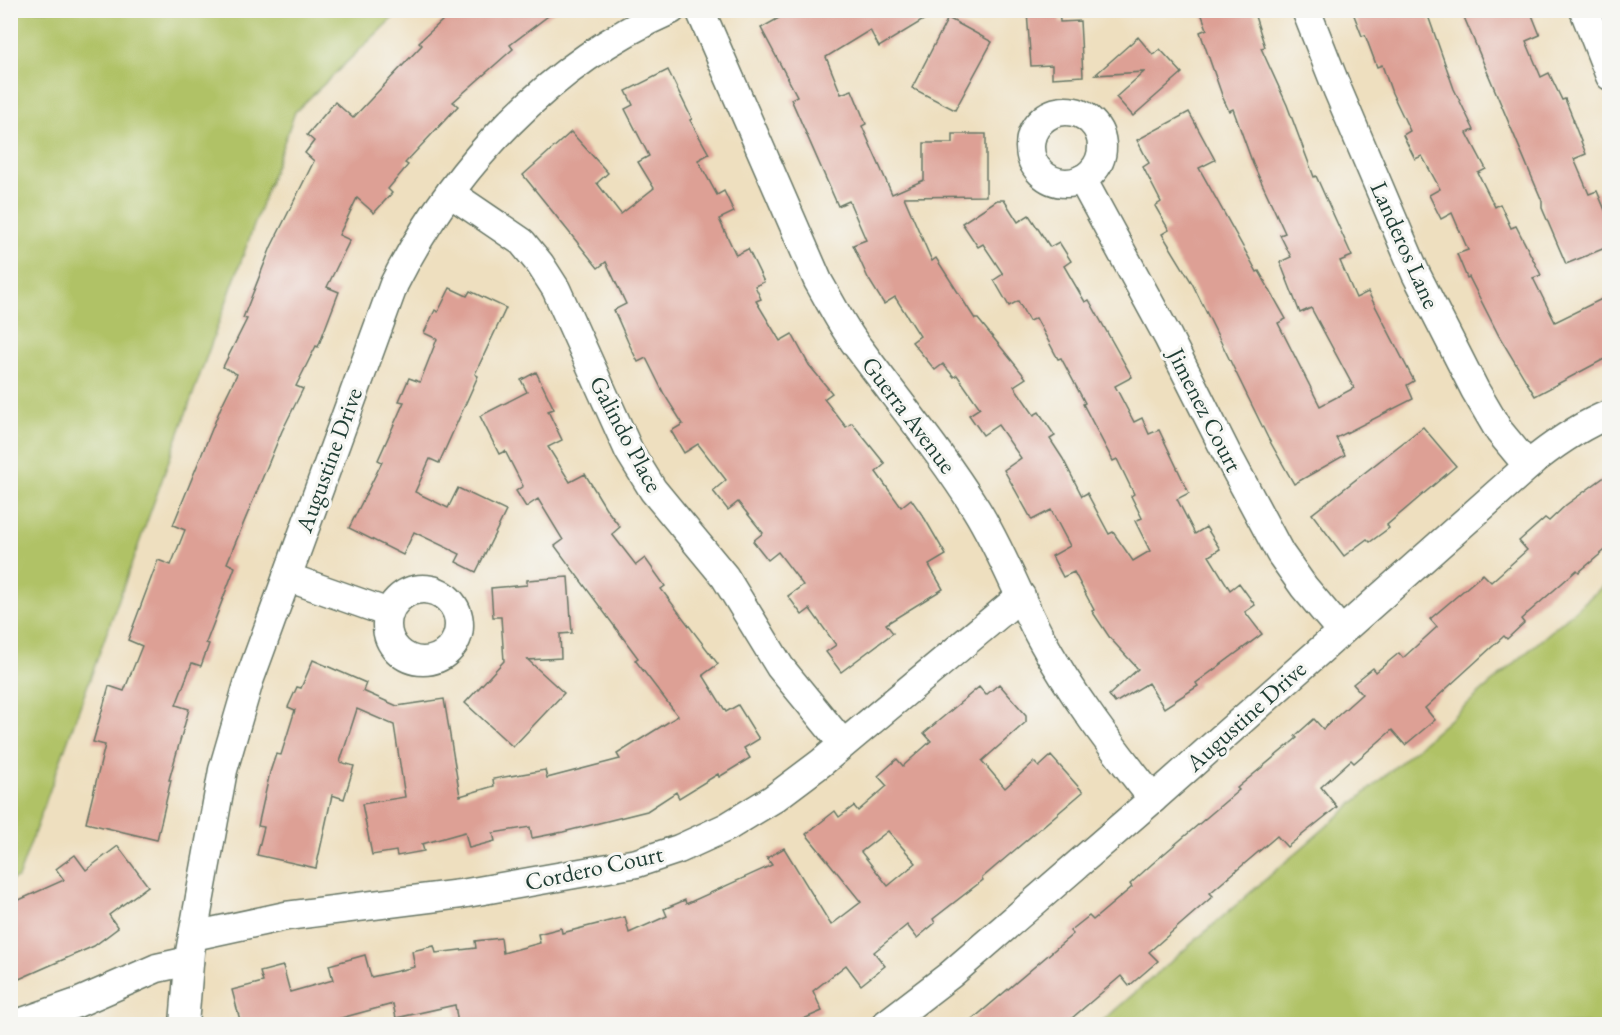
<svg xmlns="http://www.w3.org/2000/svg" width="1620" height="1035" font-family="'EB Garamond',serif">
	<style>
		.green { fill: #b0c266; stroke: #68804d; stroke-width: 1.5 }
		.building { fill: #dda095; fill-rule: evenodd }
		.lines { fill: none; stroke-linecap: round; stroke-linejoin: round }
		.minor-casing { stroke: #677665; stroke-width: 31 }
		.minor { stroke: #fff; stroke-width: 28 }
		.labels { text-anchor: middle; stroke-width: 6; stroke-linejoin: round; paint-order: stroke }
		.street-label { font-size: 24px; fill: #1f3d34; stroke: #f6f6f2 }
	</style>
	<rect width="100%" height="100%" fill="#f6f6f2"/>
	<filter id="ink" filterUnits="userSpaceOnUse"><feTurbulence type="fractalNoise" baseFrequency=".0167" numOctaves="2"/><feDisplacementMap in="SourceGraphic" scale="12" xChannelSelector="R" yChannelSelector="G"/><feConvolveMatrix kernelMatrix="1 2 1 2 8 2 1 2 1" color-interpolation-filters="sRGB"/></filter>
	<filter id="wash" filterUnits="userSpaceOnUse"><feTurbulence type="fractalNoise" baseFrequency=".008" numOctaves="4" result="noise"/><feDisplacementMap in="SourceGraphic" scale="24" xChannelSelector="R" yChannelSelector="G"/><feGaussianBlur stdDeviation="1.35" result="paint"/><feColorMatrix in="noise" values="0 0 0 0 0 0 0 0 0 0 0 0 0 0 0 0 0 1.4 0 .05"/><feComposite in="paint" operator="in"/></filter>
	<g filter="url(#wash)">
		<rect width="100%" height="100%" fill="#eedfbf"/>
		<!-- green -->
		<g class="green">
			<polygon points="11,10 400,11 295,112 18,878 11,880"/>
			<polygon points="1609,581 1609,1024 1099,1024"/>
		</g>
		<g id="blocks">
			<!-- building -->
			<g class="building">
				<polygon points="454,10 556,10 510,45 513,49 453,102 458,106 405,163 408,165 388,189 392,193 374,213 357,198 339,235 350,240 327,287 339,292 318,347 316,346 296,386 303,389 282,431 227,563 235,567 206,643 209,644 201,666 192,663 176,705 189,709 169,780 171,780 157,840 86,823 105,745 93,742 109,686 124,691 142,646 128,640 158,560 171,565 185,530 173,525 221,407 237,374 223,367 247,319 243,318 271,247 314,161 305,153 314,141 307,135 335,102 353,118 422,45 419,42"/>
				<polygon points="793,10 940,10 879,47 870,30 826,57 841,94 852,90 866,124 862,126 892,194 924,180 924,143 953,143 953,134 986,134 986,196 904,197 932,261 936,258 975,319 978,319 1026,378 1014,386 1034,415 1039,412 1055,436 1050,439 1063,459 1082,496 1087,493 1109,534 1113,532 1133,561 1150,551 1135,521 1142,518 1131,496 1134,494 1117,459 1113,461 1083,404 1085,403 1061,358 1058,359 1036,318 1029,321 1018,301 1009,306 994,280 1003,274 983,244 978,247 962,223 997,200 1004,200 1018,222 1029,215 1050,247 1059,242 1071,261 1064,266 1085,302 1089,300 1132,377 1115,386 1134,422 1142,418 1149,434 1159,430 1189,493 1177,499 1195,534 1206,527 1220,549 1209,556 1230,590 1239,583 1255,605 1245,612 1262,634 1196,683 1198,686 1164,708 1148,683 1115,703 1109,695 1138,669 1110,638 1092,611 1094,610 1074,572 1063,577 1052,556 1070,546 1051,510 1032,520 1004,470 1021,458 998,425 983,435 969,415 980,408 957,375 954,377 943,364 935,370 912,342 920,336 895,297 884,304 868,278 853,245 866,240 849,201 838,206 791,99 797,96 761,28"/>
				<polygon points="1059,10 1060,22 1080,21 1083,76 1052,78 1052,65 1031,66 1027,12"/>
				<polygon points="1200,10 1253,10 1265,47 1261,48 1287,105 1314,177 1316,176 1352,256 1340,261 1356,298 1368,292 1414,381 1407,385 1413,399 1336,438 1345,455 1294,484 1268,438 1192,283 1162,234 1169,230 1155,206 1161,202 1143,167 1149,163 1137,140 1189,112 1215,160 1199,168 1257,272 1259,271 1286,319 1278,323 1320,406 1354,388 1311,308 1300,313 1280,262 1291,257 1280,235 1285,233 1253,164 1233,109 1229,111 1223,98 1200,32 1207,29"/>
				<polygon points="1352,10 1426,10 1454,89 1474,130 1467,133 1486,169 1478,173 1495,207 1500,204 1511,228 1516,226 1541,275 1533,278 1555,322 1610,295 1610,356 1535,396 1499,336 1469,277 1467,278 1457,254 1468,250 1452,213 1441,219 1429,195 1440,189 1422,156 1415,159 1403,135 1410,131 1392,93 1382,65 1377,67 1365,35 1362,36"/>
				<polygon points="1461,10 1530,10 1540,35 1526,41 1541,77 1549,73 1562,100 1565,99 1574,121 1573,121 1586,154 1574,159 1589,194 1597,191 1610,222 1610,246 1566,264 1542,208 1542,201"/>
				<polygon points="948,18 992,42 955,110 912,88"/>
				<polygon points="1138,37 1153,55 1160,49 1182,73 1133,116 1116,97 1144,72 1095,75"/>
				<polygon points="668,70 692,119 690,120 709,154 698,160 717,195 724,191 734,212 719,219 736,255 748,249 764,282 755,286 761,299 756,301 780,341 792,334 809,365 832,393 824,399 846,427 852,423 885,464 876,472 901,507 911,499 925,519 946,555 929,565 943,589 886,624 893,633 841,672 826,652 836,645 810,609 802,615 788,596 803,585 778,552 768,560 753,541 763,533 738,502 728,510 713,491 726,480 698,444 684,453 671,431 683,424 664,394 646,358 638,362 628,342 614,310 626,304 606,262 598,268 523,175 571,132 608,173 597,183 621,214 654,188 638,162 649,156 625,109 633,105 626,91"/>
				<polygon points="450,288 467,296 470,291 506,308 475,374 478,376 439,463 430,459 415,492 448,508 458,488 506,511 476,572 456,562 460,554 414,532 403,555 349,528 382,462 378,460 404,402 399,401 409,378 420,382 437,339 424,333 435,310 438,312"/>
				<polygon points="536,372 554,409 548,411 562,440 548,447 570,482 585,474 607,510 620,527 612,534 636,565 645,558 665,586 661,589 718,664 703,675 726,712 738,705 759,739 744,748 750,758 719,777 718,774 679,798 676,792 647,811 563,832 532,838 530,827 493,833 495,841 469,848 465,832 422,844 424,851 397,856 396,851 372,855 362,804 405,797 394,725 357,709 340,762 354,766 344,799 332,795 316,868 257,855 264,827 258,826 270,772 276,754 281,755 295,710 288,707 297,687 301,688 313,660 366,683 363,691 397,706 444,699 460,796 494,786 493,779 545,770 547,778 620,759 617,754 678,716 635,660 638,658 555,546 563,540 538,499 526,507 516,491 523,486 505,451 499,454 480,416 527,392 521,380"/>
				<polygon points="1423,427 1456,466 1387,525 1389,528 1370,542 1367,539 1344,556 1312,514"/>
				<polygon points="1610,473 1610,546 1579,572 1577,570 1521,619 1524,623 1507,639 1504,636 1425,708 1435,720 1405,745 1392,730 1354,763 1351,760 1321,787 1337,807 1287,847 1277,836 1210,893 1213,896 1149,952 1158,961 1129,986 1121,976 1065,1024 967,1024 1073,934 1070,931 1089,916 1093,920 1132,887 1130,884 1152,864 1239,790 1237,788 1297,738 1295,736 1314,719 1323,729 1362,694 1353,684 1373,668 1376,672 1399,653 1403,658 1437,627 1430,619 1483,574 1491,582 1527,550 1519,541 1545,518 1549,521 1566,505"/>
				<polygon points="568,577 572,633 560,634 561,658 528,660 564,693 513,747 465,703 504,661 501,617 493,617 491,588 527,585 527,580"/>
				<path d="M999,684L1026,715V722L982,761L1005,788L1034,762L1039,767L1051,756L1083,792L982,878L983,880L933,919L935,923L917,938L907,925L874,952L885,966L861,985L846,965L813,991L822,1011L792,1024H458L455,1005L396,1018L393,1004L319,1024H241L232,990L263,982L260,972L283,966L290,992L333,980L329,965L365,955L371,977L415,967L412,951L434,946L436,953L476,948L475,941L501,938L503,953L540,943L538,934L561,928L562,933L625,917L629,933L667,916L664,909L685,900L686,904L772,865L767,858L784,848L831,925L861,902L806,834L835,811L839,817L854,806L858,811L887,786L878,776L897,759L903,766L931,741L924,733L979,687L986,695ZM888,831L916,863L888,886L861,852Z"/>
				<polygon points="118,846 148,886 109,915 118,928 94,946 10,983 10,904 64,880 56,869 75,855 86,870"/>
			</g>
		</g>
	</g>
	<g filter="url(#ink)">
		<use href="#blocks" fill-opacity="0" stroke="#677665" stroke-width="1.5"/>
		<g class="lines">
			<!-- minor casing -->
			<g class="minor-casing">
				<g id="minor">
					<path d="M700,10L818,281C832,305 844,330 861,351C900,404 941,453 976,509C1001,549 1017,593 1039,635C1071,694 1111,746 1153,799"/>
					<polyline points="1306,10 1338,91 1416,274 1475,390 1499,431 1528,466"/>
					<polyline points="1584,10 1610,76"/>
					<circle cx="1066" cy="147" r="36"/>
					<polyline points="1082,179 1168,337 1226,452 1280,553 1304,587 1341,631"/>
					<polyline points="450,193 522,242 540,264 556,289 629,451 653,490 725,577 780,667 843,744"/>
					<polyline points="287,577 389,613"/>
					<circle cx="423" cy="625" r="36"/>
					<polyline points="193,936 286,916 461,894 637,863 679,849 727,827 773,799 821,763 1021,596"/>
					<polyline points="17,1024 77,1003 157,968 189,961"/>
					<path d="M184,1024L190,952L223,770L249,681L394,284C453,167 550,63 671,10"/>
					<path d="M886,1024L950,975L1153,799L1537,458C1560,440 1582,425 1610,414"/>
				</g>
			</g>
			<!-- minor -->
			<use href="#minor" class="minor"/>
		</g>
	</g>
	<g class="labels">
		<!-- street labels -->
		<g class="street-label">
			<text transform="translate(1405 245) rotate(66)" y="8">Landeros Lane</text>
			<text transform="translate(1205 410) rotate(63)" y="8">Jimenez Court</text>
			<text transform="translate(909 415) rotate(53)" y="8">Guerra Avenue</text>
			<text transform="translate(626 434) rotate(62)" y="8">Galindo Place</text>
			<text transform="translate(329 460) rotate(-70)" y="8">Augustine Drive</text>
			<text transform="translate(1246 716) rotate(-42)" y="8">Augustine Drive</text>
			<text transform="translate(594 868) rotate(-12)" y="8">Cordero Court</text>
		</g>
	</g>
	<!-- margin -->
	<rect width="1620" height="1035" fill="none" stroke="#f6f6f2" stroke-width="36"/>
</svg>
